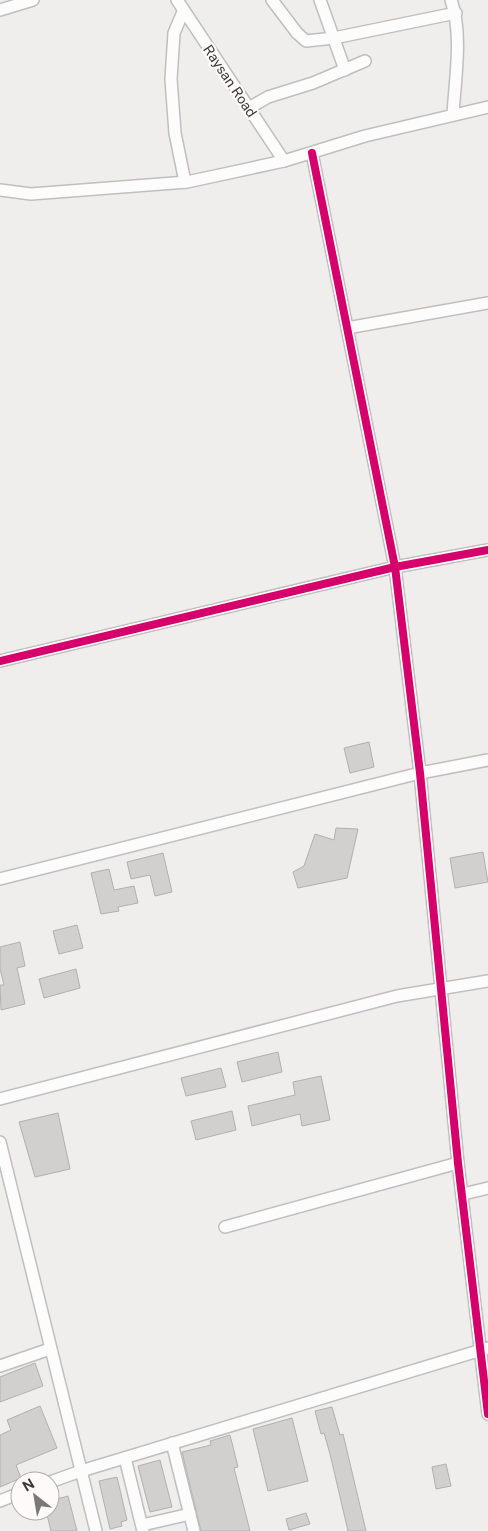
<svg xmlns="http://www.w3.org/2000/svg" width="488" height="1531" font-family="'Public Sans',sans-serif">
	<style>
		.building { fill: #d1d0cf; stroke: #b2b0af }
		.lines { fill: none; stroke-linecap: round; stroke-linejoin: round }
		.minor-casing { stroke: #c0bebe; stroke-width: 14 }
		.minor { stroke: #fdfcfc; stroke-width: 11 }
		.cycleway-casing { stroke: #fefaf9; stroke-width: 11 }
		.cycleway { stroke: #d6006c; stroke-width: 8 }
		.labels { text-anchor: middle; stroke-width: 4.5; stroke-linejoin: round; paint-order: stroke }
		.street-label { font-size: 14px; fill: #3b3a39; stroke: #fefaf9 }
	</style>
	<rect width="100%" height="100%" fill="#f0eeed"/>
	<!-- building -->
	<g class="building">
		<polygon points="369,742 374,767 350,773 344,748"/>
		<polygon points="336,828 358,829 347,878 298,888 293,872 304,866 315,834 334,840"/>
		<polygon points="483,852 488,882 455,888 450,858"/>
		<polygon points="163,853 172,892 155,896 150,875 131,879 127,862"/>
		<polygon points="109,869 114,890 134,886 138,903 118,907 119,911 101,914 91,873"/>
		<polygon points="77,925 83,948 59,954 53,931"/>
		<polygon points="20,942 25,966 17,968 25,1004 1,1010 0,985 4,985 0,969 0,947"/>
		<polygon points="76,969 80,988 44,998 39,979"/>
		<polygon points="278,1052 282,1072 242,1082 237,1062"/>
		<polygon points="221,1068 226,1087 186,1096 181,1078"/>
		<polygon points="321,1076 330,1120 302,1126 300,1114 252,1126 248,1106 295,1095 293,1082"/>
		<polygon points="232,1111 236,1130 196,1140 191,1121"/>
		<polygon points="58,1113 70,1169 35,1177 19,1122"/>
		<polygon points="35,1363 43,1386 0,1402 0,1377"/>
		<polygon points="40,1406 57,1448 16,1465 21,1478 0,1487 0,1435 11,1430 7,1420"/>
		<polygon points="332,1407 340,1435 343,1434 366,1531 348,1531 330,1454 324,1433 321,1434 315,1411"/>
		<polygon points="292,1418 308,1481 268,1491 253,1429"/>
		<polygon points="230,1435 238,1467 234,1468 250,1531 201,1531 182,1452 211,1445 210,1441"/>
		<polygon points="160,1460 172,1507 150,1512 138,1466"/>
		<polygon points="446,1464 451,1486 436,1489 432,1467"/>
		<polygon points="117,1477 127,1520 121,1522 122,1526 110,1529 99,1481"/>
		<polygon points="68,1496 77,1531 51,1531 46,1511 50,1511 50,1501"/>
		<polygon points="306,1513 310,1524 289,1530 286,1519"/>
	</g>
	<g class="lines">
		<!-- minor casing -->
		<g class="minor-casing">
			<g id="minor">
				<polyline points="177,0 284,161"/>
				<polyline points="272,0 297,33 306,41 334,38 456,13"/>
				<polyline points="320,0 345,70"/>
				<path d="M451,0C463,33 455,80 453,114"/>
				<polyline points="0,10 33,0"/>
				<polyline points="183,12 174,33 171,79 175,133 185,182"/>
				<polyline points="249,108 268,97 313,83 365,61"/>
				<polyline points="0,190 31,194 187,182 284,161 365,136 488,107"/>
				<polyline points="347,328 488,303"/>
				<polyline points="488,550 395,567 420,773 458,1163 488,1414"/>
				<polyline points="0,661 395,567 312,153"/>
				<polyline points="0,879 420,773 488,760"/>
				<polyline points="0,1099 397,996 488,981"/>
				<polyline points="0,1142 96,1531"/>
				<polyline points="463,1194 488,1188"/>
				<polyline points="225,1227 458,1163"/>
				<polyline points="0,1366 50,1349"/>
				<polyline points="172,1443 194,1531"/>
				<polyline points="125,1458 143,1531"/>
				<polyline points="50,1482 81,1471 488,1348"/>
				<polyline points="0,1501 20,1493"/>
				<polyline points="142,1525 190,1514"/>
			</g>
		</g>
		<!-- minor -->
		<use href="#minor" class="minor"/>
		<!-- cycleway casing -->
		<g class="cycleway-casing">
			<g id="cycleway">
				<polyline points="488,550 395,567 420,773 458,1163 488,1414"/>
				<polyline points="0,661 395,567 312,153"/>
			</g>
		</g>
		<!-- cycleway -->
		<use href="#cycleway" class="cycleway"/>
	</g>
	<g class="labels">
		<!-- street labels -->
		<g class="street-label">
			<text transform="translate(230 81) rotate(56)" y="5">Raysan Road</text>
		</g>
	</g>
	<!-- north arrow -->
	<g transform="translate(35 1496) rotate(329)"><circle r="24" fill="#fefaf9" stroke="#b0adac"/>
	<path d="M0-4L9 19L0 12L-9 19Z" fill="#7a7978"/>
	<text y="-8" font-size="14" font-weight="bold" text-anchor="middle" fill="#3b3a39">N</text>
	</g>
</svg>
